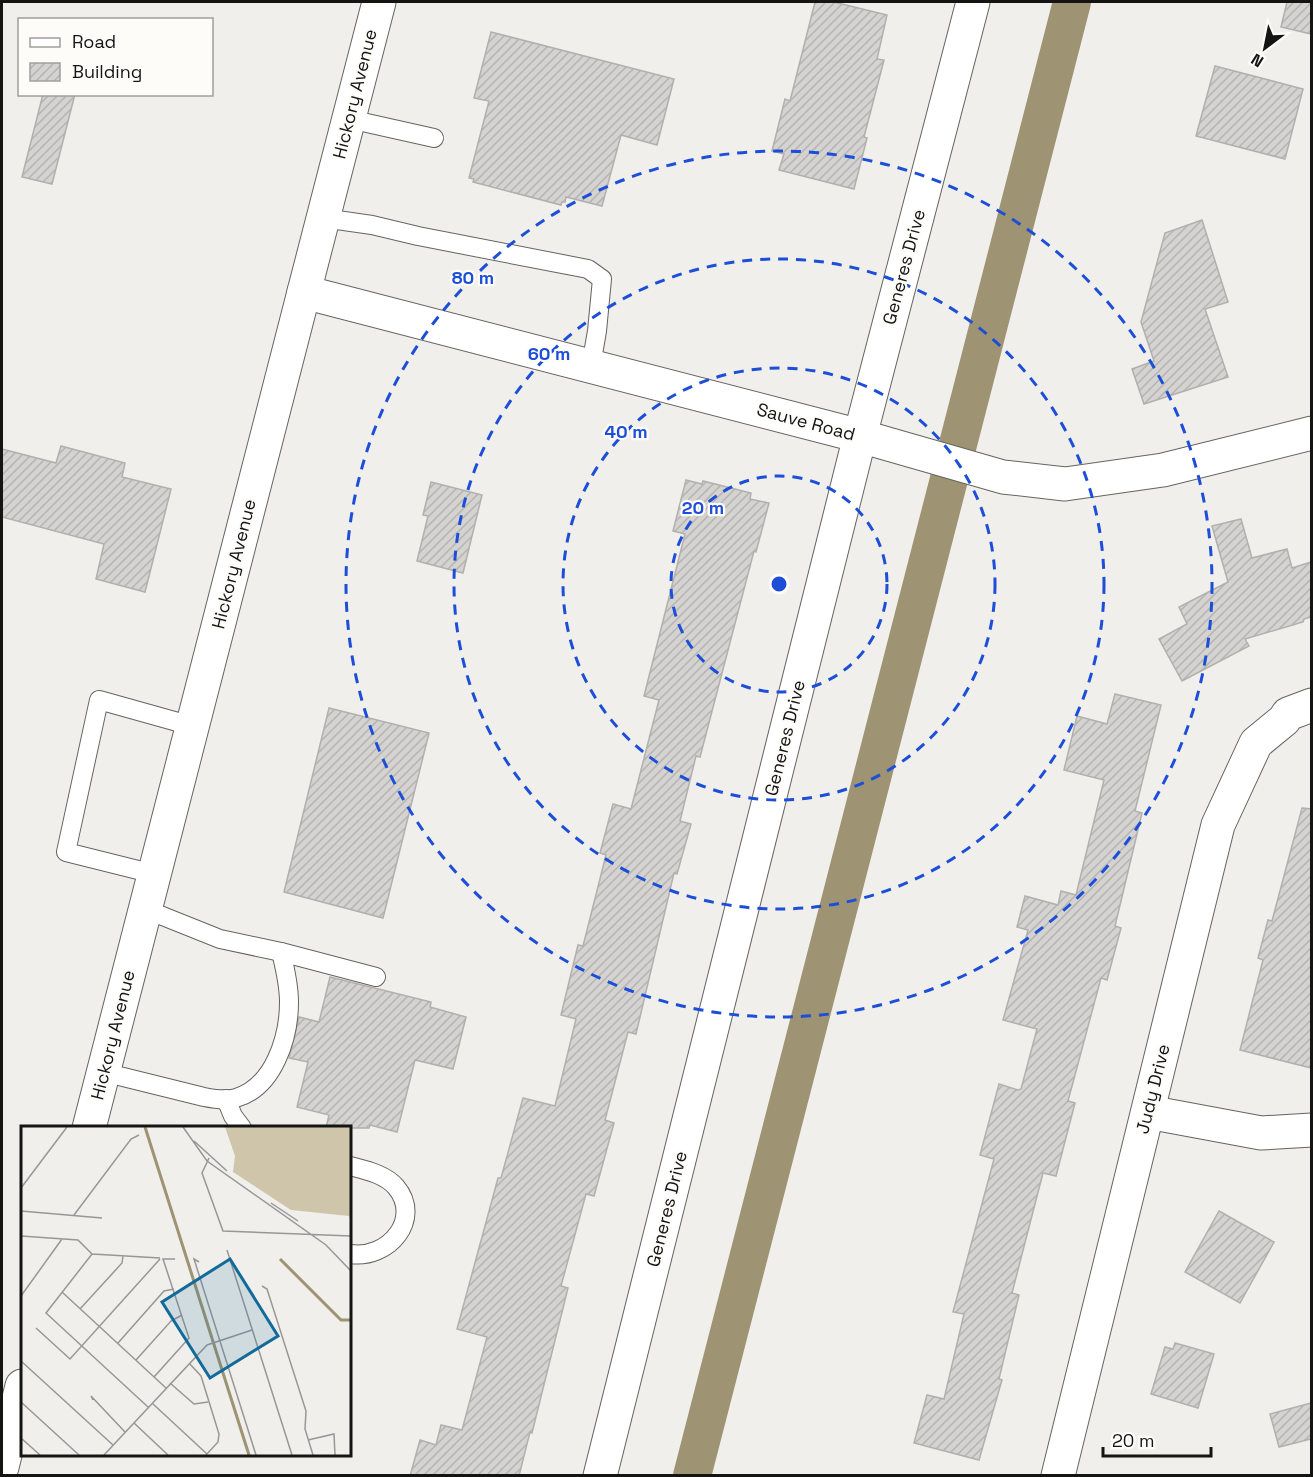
<svg xmlns="http://www.w3.org/2000/svg" width="1313" height="1477" font-family="'Space Grotesk',sans-serif">
	<style>
		.lines { fill: none; stroke-linecap: round; stroke-linejoin: round }
		.canal { stroke: #9e9372; stroke-width: 38 }
		.building { fill: url(#building-hatch); stroke: #b1b0ad; stroke-width: 1.5 }
		.lane-casing { stroke: #656461; stroke-width: 20 }
		.street-casing { stroke: #656461; stroke-width: 35 }
		.secondary-casing { stroke: #656461; stroke-width: 35 }
		.lane { stroke: #fff; stroke-width: 18 }
		.street { stroke: #fff; stroke-width: 33 }
		.secondary { stroke: #fff; stroke-width: 33 }
		.ring { fill: none; stroke: #1d4ed8; stroke-width: 3; stroke-dasharray: 10 8 }
		.labels { text-anchor: middle; stroke-width: 4.5; stroke-linejoin: round; paint-order: stroke }
		.street-label { font-size: 18px; fill: #141413; stroke: #fdfcf8 }
		.inset-river { fill: none; stroke: #9e9372; stroke-width: 3 }
		.inset-road { fill: none; stroke: #989795; stroke-width: 1.5 }
		.view { fill: #116a9a; fill-opacity: 0.15; stroke: #116a9a; stroke-width: 3 }
		.inset-edge { fill: none; stroke: #141413; stroke-width: 3 }
		.centre { fill: #1d4ed8; stroke: #fdfcf8; stroke-width: 3 }
		.ring-label { font-size: 18px; text-anchor: middle; font-weight: bold; fill: #1d4ed8; stroke: #fdfcf8; stroke-width: 4.5; stroke-linejoin: round; paint-order: stroke }
	</style>
	<defs>
		<pattern id="building-hatch" width="6" height="6" patternUnits="userSpaceOnUse" patternTransform="scale(1.5)"><rect width="6" height="6" fill="#d4d3d0"/><path d="M-1 1l2-2M0 6l6-6M5 7l2-2" fill="none" stroke="#b5b4b2"/></pattern>
	</defs>
	<rect width="100%" height="100%" fill="#f0efeb"/>
	<g class="lines">
		<!-- canal -->
		<polyline class="canal" points="692,1476 1072,2"/>
	</g>
	<!-- building -->
	<g class="building">
		<polygon points="815,2 834,2 887,15 877,59 884,60 864,137 867,138 854,189 779,170 784,154 772,151 785,99 790,101"/>
		<polygon points="1287,2 1311,2 1311,34 1281,27"/>
		<polygon points="491,32 674,79 657,145 621,135 602,206 566,197 565,202 562,202 561,205 473,182 474,179 469,178 489,101 474,98"/>
		<polygon points="1215,66 1303,89 1285,159 1196,136"/>
		<polygon points="43,94 75,94 52,184 22,177"/>
		<polygon points="1202,220 1228,302 1205,309 1228,377 1144,404 1132,369 1154,361 1141,322 1165,233"/>
		<polygon points="61,446 125,463 122,477 171,489 145,592 96,579 104,544 2,517 2,449 56,463"/>
		<polygon points="686,480 702,484 703,481 751,493 750,499 769,503 756,552 754,551 700,757 696,756 680,821 691,824 677,874 674,873 636,1034 628,1032 605,1120 614,1123 594,1196 586,1194 561,1286 568,1288 532,1433 530,1432 519,1476 410,1476 420,1440 436,1445 441,1425 462,1430 487,1337 457,1329 498,1178 501,1178 523,1098 555,1106 576,1019 561,1015 578,945 583,946 606,855 600,853 613,804 631,809 659,700 644,696 685,534 673,531"/>
		<polygon points="431,482 482,495 463,573 417,561 428,516 423,515"/>
		<polygon points="1241,519 1252,558 1287,549 1292,568 1311,562 1311,617 1304,619 1303,622 1245,639 1249,646 1182,681 1159,639 1187,624 1179,607 1228,582 1212,526"/>
		<polygon points="1115,694 1161,705 1135,811 1142,813 1115,926 1121,928 1107,980 1101,978 1068,1101 1075,1103 1056,1176 1043,1173 1012,1293 1019,1295 999,1379 1002,1380 979,1460 914,1443 927,1395 944,1399 964,1314 953,1312 994,1159 980,1155 999,1084 1018,1090 1021,1089 1037,1029 1003,1020 1028,930 1017,927 1025,896 1058,905 1061,891 1076,895 1104,780 1064,770 1077,716 1107,724"/>
		<polygon points="329,708 429,733 383,918 284,892"/>
		<polygon points="1302,808 1311,809 1311,1068 1240,1050 1263,960 1258,958 1268,920 1272,921"/>
		<polygon points="330,977 431,1002 430,1007 466,1017 453,1069 415,1060 397,1132 370,1125 369,1128 326,1128 329,1115 297,1107 308,1062 289,1058 299,1017 319,1022"/>
		<polygon points="1219,1211 1274,1242 1240,1303 1185,1272"/>
		<polygon points="1175,1343 1214,1354 1198,1408 1151,1394 1165,1347 1173,1349"/>
		<polygon points="1311,1403 1311,1439 1279,1447 1270,1414"/>
	</g>
	<g class="lines">
		<!-- lane casing -->
		<g class="lane-casing">
			<g id="lane">
				<polyline points="349,119 434,138"/>
				<polyline points="323,218 372,225 418,236 588,269 602,279 597,331 591,366"/>
				<polyline points="154,874 66,852 99,700 192,726"/>
				<polyline points="145,909 220,939 281,952"/>
				<path d="M103,1072L204,1097C214,1099 226,1101 236,1098C274,1087 289,1037 289,1002C289,985 285,968 281,952L376,977"/>
				<polyline points="226,1099 233,1116 242,1128"/>
				<path d="M350,1166C365,1170 385,1174 396,1187C423,1219 388,1260 350,1254"/>
			</g>
		</g>
		<!-- street casing -->
		<g class="street-casing">
			<g id="street">
				<polyline points="1148,1112 1261,1133 1312,1130"/>
				<polyline points="89,1128 304,292"/>
				<polyline points="2,1467 22,1386"/>
				<polyline points="600,1476 860,436 973,2"/>
				<polyline points="1058,1476 1218,825 1256,743 1284,720 1288,714 1312,705"/>
			</g>
		</g>
		<!-- secondary casing -->
		<g class="secondary-casing">
			<polyline id="secondary" points="379,2 304,292 860,436 1003,477 1065,484 1163,470 1312,433"/>
		</g>
		<!-- lane -->
		<use href="#lane" class="lane"/>
		<!-- street -->
		<use href="#street" class="street"/>
		<!-- secondary -->
		<use href="#secondary" class="secondary"/>
	</g>
	<!-- distance rings -->
	<g class="ring">
		<circle cx="779" cy="584" r="108"/>
		<circle cx="779" cy="584" r="216"/>
		<circle cx="779" cy="584" r="325"/>
		<circle cx="779" cy="584" r="433"/>
	</g>
	<g class="labels">
		<!-- street labels -->
		<g class="street-label">
			<text transform="translate(355 94) rotate(-76)" y="6">Hickory Avenue</text>
			<text transform="translate(904 267) rotate(-75)" y="6">Generes Drive</text>
			<text transform="translate(806 422) rotate(15)" y="6">Sauve Road</text>
			<text transform="translate(234 564) rotate(-76)" y="6">Hickory Avenue</text>
			<text transform="translate(785 738) rotate(-76)" y="6">Generes Drive</text>
			<text transform="translate(113 1035) rotate(-76)" y="6">Hickory Avenue</text>
			<text transform="translate(1153 1089) rotate(-76)" y="6">Judy Drive</text>
			<text transform="translate(667 1209) rotate(-76)" y="6">Generes Drive</text>
		</g>
	</g>
	<!-- overview -->
	<g transform="translate(21 1126)">
		<rect width="330" height="330" fill="#f0efeb"/>
		<path d="M204,1H330V95L328,90L270,84L212,46L214,30Z" fill="#cec5aa"/>
		<path d="M221,1H246L250,14L220,26ZM251,1H285L287,5L258,13ZM296,1H328L327,11L295,9ZM289,9V31L282,43L267,51L260,19ZM295,11L327,13L326,33L294,31ZM250,22L253,23L263,52L239,51L224,38L221,31Z" fill="#cec5aa"/>
		<path class="inset-river" d="M124,1L228,329M259,133L320,194H330"/>
		<path class="inset-road" d="M162,1L186,35L305,119L330,145M173,15L206,45M188,32L181,47L202,105L330,110M0,62L46,1M250,77L277,95M0,85L81,92M53,89L110,13L118,9M0,110L57,114L71,128M206,124L271,329M71,128L25,187L127,281M71,128L139,132M178,136L173,133L235,329M241,160L246,163L285,285L284,303L292,329M41,166L145,262M0,170L41,113M59,183L101,137L102,130M15,202L49,233L139,133M97,217L143,165L153,163M115,234L150,195L161,189M0,235L92,319M168,237L180,250L198,308L197,316L185,329M133,251L168,212L142,133H154M149,257L173,278L187,276M72,274L70,270L104,306M0,276L58,329M131,277L186,328M113,297L147,329M0,312L19,329M287,314L313,308L314,329M83,329L186,219L231,204"/>
		<path class="view" d="M209,133L257,210L189,252L141,176Z"/>
		<rect width="330" height="330" class="inset-edge"/>
	</g>
	<circle cx="779" cy="584" r="9" class="centre"/>
	<g class="ring-label">
		<text x="473" y="284">80 m</text>
		<text x="549" y="360">60 m</text>
		<text x="626" y="438">40 m</text>
		<text x="703" y="514">20 m</text>
	</g>
	<!-- border -->
	<rect width="1313" height="1477" fill="none" stroke="#141413" stroke-width="6"/>
	<!-- legend -->
	<rect x="18" y="18" width="195" height="78" fill="#fdfcf8" stroke="#a09f9c" stroke-width="1.5"/>
	<rect x="30" y="38" width="30" height="9" fill="#ffffff" stroke="#a09f9c" stroke-width="1.5"/>
	<text x="72" y="48" font-size="18" fill="#141413">Road</text>
	<rect x="30" y="63" width="30" height="18" fill="url(#building-hatch)" stroke="#a09f9c" stroke-width="1.5"/>
	<text x="72" y="78" font-size="18" fill="#141413">Building</text>
	<!-- north arrow -->
	<g transform="translate(1265 48) rotate(212)" stroke="#fdfcf8" stroke-width="4.5" paint-order="stroke">
	<path d="M0-4.5L10 22L0 15L-10 22Z" fill="#141413"/>
	<text y="-9" font-size="16" font-weight="bold" text-anchor="middle" fill="#141413">N</text>
	</g>
	<!-- scale -->
	<path d="M1103 1447v9h108v-9" fill="none" stroke="#141413" stroke-width="3"/>
	<text x="1112" y="1447" font-size="18" fill="#141413" stroke="#fdfcf8" stroke-width="4.5" paint-order="stroke">20 m</text>
</svg>
